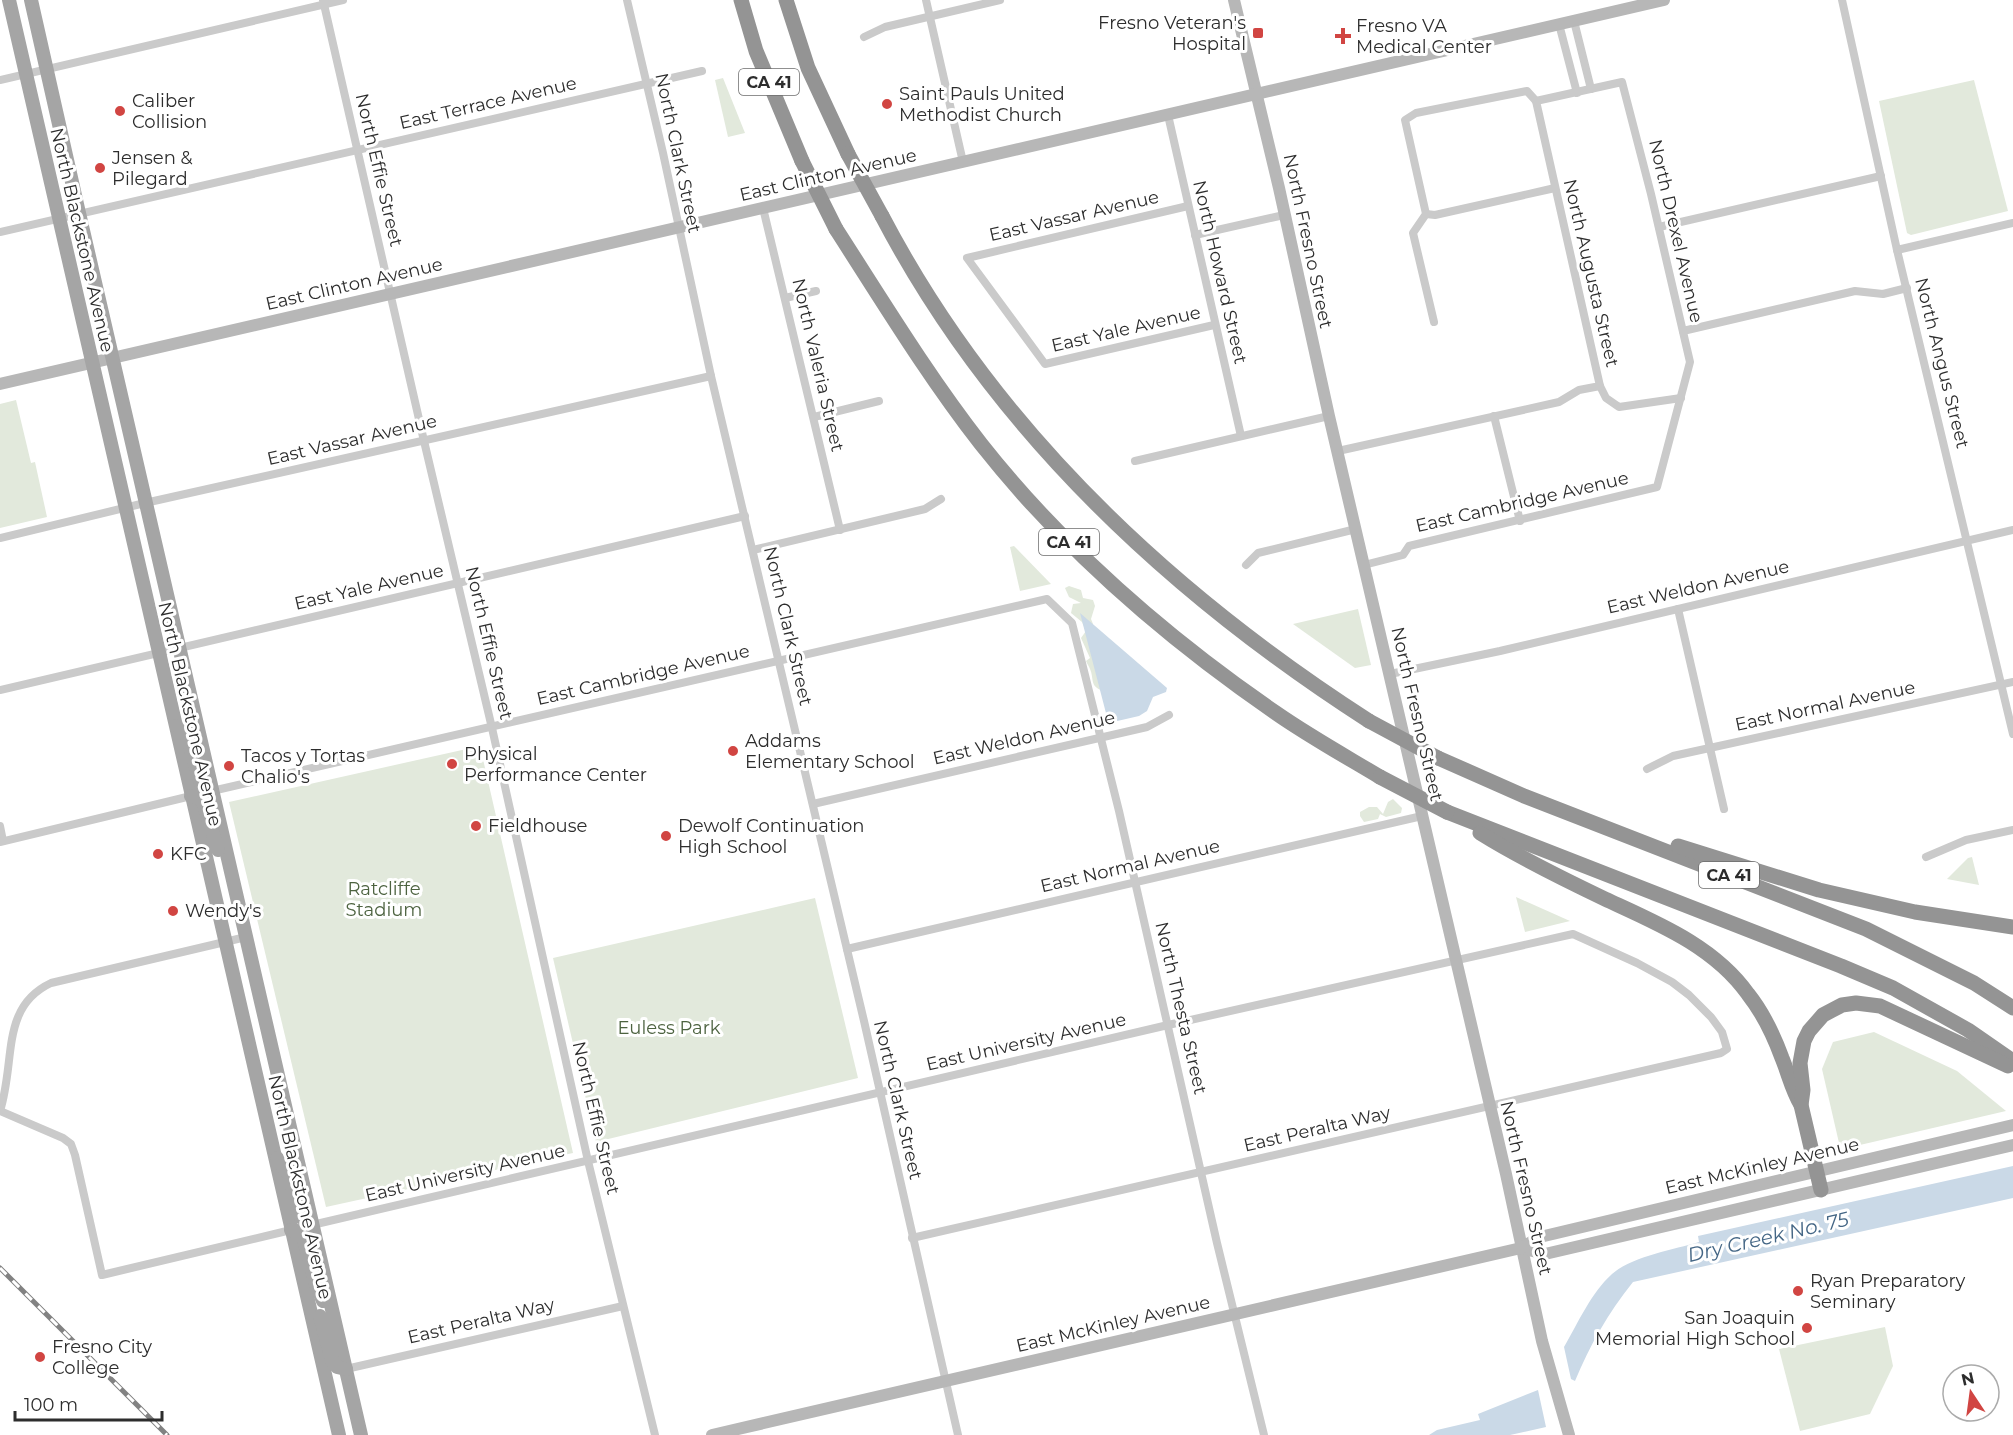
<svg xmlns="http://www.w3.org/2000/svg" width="2013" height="1435" font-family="Montserrat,sans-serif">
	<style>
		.green { fill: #e2e9dc }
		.water { fill: #cad9e7 }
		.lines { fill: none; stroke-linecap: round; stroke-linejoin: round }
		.minor { stroke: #cacaca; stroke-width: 8 }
		.secondary { stroke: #b7b7b7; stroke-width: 12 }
		.primary { stroke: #a5a5a5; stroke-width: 14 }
		.motorway { stroke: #949494; stroke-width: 15 }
		.rail-casing { stroke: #828282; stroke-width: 5 }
		.rail { stroke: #fff; stroke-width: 3; stroke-dasharray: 9; stroke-linecap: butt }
		.motorway-bridge { stroke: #949494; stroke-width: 15 }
		.poi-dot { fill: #d14542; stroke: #fff; stroke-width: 2 }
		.labels { text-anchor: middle; stroke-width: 6; stroke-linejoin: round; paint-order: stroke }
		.shield { fill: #fff; stroke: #6c6c6c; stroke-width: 1.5 }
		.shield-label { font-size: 16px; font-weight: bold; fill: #2d2d2d }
		.poi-label { font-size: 18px; fill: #2d2d2d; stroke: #fff; text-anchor: start }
		.street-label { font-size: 18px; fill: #2d2d2d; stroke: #fff }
		.park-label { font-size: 18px; fill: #4d6340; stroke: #fff }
		.water-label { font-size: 20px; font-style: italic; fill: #446685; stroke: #fff }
	</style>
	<rect width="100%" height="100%" fill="#fff"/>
	<!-- green -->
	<g class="green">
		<polygon points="723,78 745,133 728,137 715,80"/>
		<polygon points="1974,80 2008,211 1911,235 1907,233 1879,101"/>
		<polygon points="16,400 31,463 35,462 47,517 0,528 0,404"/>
		<polygon points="1014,546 1051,584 1020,591 1010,547"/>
		<path d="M1069,586L1081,590L1083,598L1093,600L1095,606L1091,619L1093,624L1090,628L1101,690C1090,686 1094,678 1090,669C1089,666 1087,664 1086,661L1090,658L1081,638L1086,631L1082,622L1071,613L1073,604L1081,603L1069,597L1065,588Z"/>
		<polygon points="1358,609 1371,665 1355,668 1293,624"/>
		<polygon points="480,746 573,1153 326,1207 229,802"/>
		<polygon points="1393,799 1402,808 1401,813 1386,817 1380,814 1378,819 1364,822 1360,816 1360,812 1369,807 1377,807 1383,814 1388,802"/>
		<polygon points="1972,857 1979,885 1947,879 1968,858"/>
		<polygon points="1516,897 1570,921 1525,932"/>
		<polygon points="815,898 858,1078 596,1142 553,958"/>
		<polygon points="1874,1032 1957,1071 2006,1111 1847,1148 1839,1143 1822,1069 1833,1042"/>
		<polygon points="1885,1327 1893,1366 1870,1414 1800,1431 1779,1349"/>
	</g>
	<!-- water -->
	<g class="water">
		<polygon points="1080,613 1167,688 1166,692 1153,697 1147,711 1139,716 1113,722 1107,717"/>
		<path d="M2013,1166V1198L1633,1282C1608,1313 1590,1345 1575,1381L1571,1379L1564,1347C1578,1323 1591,1293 1612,1274C1633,1256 1673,1250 1699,1242L1698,1236Z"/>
		<polygon points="1538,1390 1546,1427 1510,1435 1429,1435 1437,1430 1480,1420 1478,1414"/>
	</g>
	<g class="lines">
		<!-- minor -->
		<g class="minor">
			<polyline points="323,0 424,441 492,728 588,1161 655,1435"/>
			<polyline points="627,0 663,153 711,376 864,1021 958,1435"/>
			<polyline points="926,0 963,162"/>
			<polyline points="1842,0 1897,250 2013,734"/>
			<polyline points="1574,21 1591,89"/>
			<polyline points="1559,24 1577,93"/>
			<polyline points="864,37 885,27 1000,0"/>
			<polyline points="0,80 343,0"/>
			<polyline points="1168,115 1241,436"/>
			<polyline points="1188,206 967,258 1045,364 1214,325"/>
			<polyline points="763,208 840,530"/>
			<polyline points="1426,214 1435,215 1555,188"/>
			<polyline points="1659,227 1881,176"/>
			<polyline points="0,232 702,71"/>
			<polyline points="1195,235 1284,215"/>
			<polyline points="1897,250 2013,223"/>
			<polyline points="785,298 816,291"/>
			<polyline points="1434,322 1413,233 1426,214 1405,120 1416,113 1527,91 1536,101"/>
			<polyline points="1683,331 1855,291 1883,294 1907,288"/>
			<polyline points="1600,386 1606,398 1619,407 1681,398"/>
			<polyline points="1494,416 1520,521"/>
			<polyline points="814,417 879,401"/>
			<polyline points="1338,451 1559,402 1579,390 1600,386 1536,101 1622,82 1651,194 1690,362 1657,487 1409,546 1403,555 1364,565"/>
			<polyline points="1135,461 1329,416"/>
			<polyline points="0,538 145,503 711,376"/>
			<polyline points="753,550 925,509 941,499"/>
			<polyline points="1246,565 1258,553 1356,529"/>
			<polyline points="1678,609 1724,809"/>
			<polyline points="1390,674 1500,651 2013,530"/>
			<polyline points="0,690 745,516"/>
			<polyline points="1647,769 1673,756 2013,682"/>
			<polyline points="212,791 1047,599 1072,623 1119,811 1217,1243 1264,1435"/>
			<polyline points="813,804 1147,727 1169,715"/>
			<polyline points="0,826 3,841"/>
			<polyline points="0,842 191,796"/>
			<polyline points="1926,857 1966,840 2013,830"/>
			<polyline points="847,949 1422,816"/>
			<polyline points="0,1111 63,1138 71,1144 75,1155 102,1275 291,1230"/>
			<path d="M0,1111C16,1060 0,1007 51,983L246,937"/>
			<polyline points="312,1225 1168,1025 1573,934 1637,963 1672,982 1689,995 1711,1017 1722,1032 1727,1049 1721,1053 912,1238"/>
			<polyline points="346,1369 623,1306"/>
		</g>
		<!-- secondary -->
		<g class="secondary">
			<polyline points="1234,0 1279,188 1329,416 1506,1174 1542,1341 1569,1435"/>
			<polyline points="0,384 1664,0"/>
			<polyline points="1521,1248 1545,1254 2013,1145"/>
			<polyline points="712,1435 1521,1248 1540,1237 2013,1125"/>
		</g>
		<!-- primary -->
		<g class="primary">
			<polyline points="9,0 339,1435"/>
			<polyline points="31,0 79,213 361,1435"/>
			<polyline points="177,726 186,733 201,784 204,788 212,791"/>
			<polyline points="191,796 201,799 204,805 218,850"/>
			<polyline points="277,1158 289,1175 298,1212 301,1217 312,1225"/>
			<polyline points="291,1230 297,1231 303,1236 315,1282 323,1301"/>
			<polyline points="320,1316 332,1360 337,1367 346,1369"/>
		</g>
		<!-- motorway -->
		<g class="motorway">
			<polyline points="741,0 756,51 802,161"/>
			<polyline points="786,0 808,68 848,154"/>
			<path d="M882,216C993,428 1170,593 1369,721"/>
			<path d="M836,229C883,302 928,376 981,444C1063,548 1167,638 1276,713C1309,736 1345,756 1380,777"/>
			<polyline points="1438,758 1524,796 1866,929 1974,983 2013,1008"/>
			<polyline points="1447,812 1841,966 1893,988 1968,1030 2013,1061"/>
			<path d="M1480,833C1520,858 1563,879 1605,899C1657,923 1714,946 1748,994C1763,1013 1774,1036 1782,1058C1789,1075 1792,1090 1801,1105"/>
			<polyline points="1678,846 1819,890 1915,912 2013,927"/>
			<polyline points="1821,1190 1801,1105 1803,1090 1800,1063 1804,1041 1809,1031 1823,1015 1842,1005 1856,1003 1880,1006 2008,1066"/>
		</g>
		<!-- rail casing -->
		<g class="rail-casing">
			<polyline id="rail" points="0,1268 167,1435"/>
		</g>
		<!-- rail -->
		<use href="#rail" class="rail"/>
		<!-- motorway-bridge -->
		<g class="motorway-bridge">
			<polyline points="848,154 882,216"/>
			<polyline points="802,161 836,229"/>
			<polyline points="1369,721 1438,758"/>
			<polyline points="1380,777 1447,812"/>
		</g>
	</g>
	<!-- markers -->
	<g class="poi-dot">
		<rect x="1252" y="27" width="12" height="12" rx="3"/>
		<path d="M1340 27h6v6h6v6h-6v6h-6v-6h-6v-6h6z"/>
		<circle cx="887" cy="104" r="6"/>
		<circle cx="120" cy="111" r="6"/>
		<circle cx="100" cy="168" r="6"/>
		<circle cx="733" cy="751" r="6"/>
		<circle cx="452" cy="764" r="6"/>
		<circle cx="229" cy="766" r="6"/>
		<circle cx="476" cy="826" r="6"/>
		<circle cx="666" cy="836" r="6"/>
		<circle cx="158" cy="854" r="6"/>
		<circle cx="173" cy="911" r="6"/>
		<circle cx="1798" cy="1291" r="6"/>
		<circle cx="1807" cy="1328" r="6"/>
		<circle cx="40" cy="1357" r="6"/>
	</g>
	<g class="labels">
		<!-- shield labels -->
		<g class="shield">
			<rect x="739" y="69" width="60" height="26" rx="4.5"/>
			<rect x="1039" y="529" width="60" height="26" rx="4.5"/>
			<rect x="1699" y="862" width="60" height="26" rx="4.5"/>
		</g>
		<g class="shield-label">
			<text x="769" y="88">CA 41</text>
			<text x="1069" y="548">CA 41</text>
			<text x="1729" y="881">CA 41</text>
		</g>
		<!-- poi labels -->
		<g class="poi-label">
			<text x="1246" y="29" text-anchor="end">Fresno Veteran's<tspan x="1246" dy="21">Hospital</tspan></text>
			<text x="1356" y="32">Fresno VA<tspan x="1356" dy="21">Medical Center</tspan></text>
			<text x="899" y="100">Saint Pauls United<tspan x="899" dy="21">Methodist Church</tspan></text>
			<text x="132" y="107">Caliber<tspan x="132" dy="21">Collision</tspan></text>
			<text x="112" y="164">Jensen &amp;<tspan x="112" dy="21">Pilegard</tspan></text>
			<text x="745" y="747">Addams<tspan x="745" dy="21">Elementary School</tspan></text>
			<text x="464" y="760">Physical<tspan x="464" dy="21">Performance Center</tspan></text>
			<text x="241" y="762">Tacos y Tortas<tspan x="241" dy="21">Chalio's</tspan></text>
			<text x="488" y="832">Fieldhouse</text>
			<text x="678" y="832">Dewolf Continuation<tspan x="678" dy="21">High School</tspan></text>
			<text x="170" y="860">KFC</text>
			<text x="185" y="917">Wendy's</text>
			<text x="1810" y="1287">Ryan Preparatory<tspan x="1810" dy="21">Seminary</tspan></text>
			<text x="1795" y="1324" text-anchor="end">San Joaquin<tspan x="1795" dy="21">Memorial High School</tspan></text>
			<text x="52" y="1353">Fresno City<tspan x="52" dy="21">College</tspan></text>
		</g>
		<!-- street labels -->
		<g class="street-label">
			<text transform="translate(488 103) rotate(-13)" y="6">East Terrace Avenue</text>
			<text transform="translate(678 153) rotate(78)" y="6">North Clark Street</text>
			<text transform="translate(379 170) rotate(77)" y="6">North Effie Street</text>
			<text transform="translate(828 175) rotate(-13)" y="6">East Clinton Avenue</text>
			<text transform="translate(1074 216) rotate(-13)" y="6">East Vassar Avenue</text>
			<text transform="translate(1676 231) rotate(77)" y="6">North Drexel Avenue</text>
			<text transform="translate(82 240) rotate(77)" y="6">North Blackstone Avenue</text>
			<text transform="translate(1308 241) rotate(78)" y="6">North Fresno Street</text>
			<text transform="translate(1220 272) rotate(77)" y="6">North Howard Street</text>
			<text transform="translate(1591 273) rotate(77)" y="6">North Augusta Street</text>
			<text transform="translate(354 284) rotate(-13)" y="6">East Clinton Avenue</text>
			<text transform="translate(1126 329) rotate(-13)" y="6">East Yale Avenue</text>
			<text transform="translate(1942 363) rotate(76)" y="6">North Angus Street</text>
			<text transform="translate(818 365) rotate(77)" y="6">North Valeria Street</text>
			<text transform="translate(352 440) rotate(-13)" y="6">East Vassar Avenue</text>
			<text transform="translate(1522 502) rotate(-13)" y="6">East Cambridge Avenue</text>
			<text transform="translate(369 587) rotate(-13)" y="6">East Yale Avenue</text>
			<text transform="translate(1698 587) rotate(-13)" y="6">East Weldon Avenue</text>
			<text transform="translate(788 626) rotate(77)" y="6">North Clark Street</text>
			<text transform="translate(489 643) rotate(77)" y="6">North Effie Street</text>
			<text transform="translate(643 675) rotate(-13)" y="6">East Cambridge Avenue</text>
			<text transform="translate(1825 706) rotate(-12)" y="6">East Normal Avenue</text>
			<text transform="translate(190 714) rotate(77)" y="6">North Blackstone Avenue</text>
			<text transform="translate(1417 714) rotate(77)" y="6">North Fresno Street</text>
			<text transform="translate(1024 738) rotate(-13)" y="6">East Weldon Avenue</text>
			<text transform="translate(1130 866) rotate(-13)" y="6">East Normal Avenue</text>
			<text transform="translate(1181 1008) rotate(77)" y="6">North Thesta Street</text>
			<text transform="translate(1026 1042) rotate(-13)" y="6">East University Avenue</text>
			<text transform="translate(898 1100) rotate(77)" y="6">North Clark Street</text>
			<text transform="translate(596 1118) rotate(77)" y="6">North Effie Street</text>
			<text transform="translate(1317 1129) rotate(-13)" y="6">East Peralta Way</text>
			<text transform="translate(1762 1166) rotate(-13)" y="6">East McKinley Avenue</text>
			<text transform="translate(465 1173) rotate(-13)" y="6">East University Avenue</text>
			<text transform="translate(300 1187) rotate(77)" y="6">North Blackstone Avenue</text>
			<text transform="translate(1526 1188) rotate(77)" y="6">North Fresno Street</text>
			<text transform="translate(481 1321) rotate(-13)" y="6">East Peralta Way</text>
			<text transform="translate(1113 1324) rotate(-13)" y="6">East McKinley Avenue</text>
		</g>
		<!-- park labels -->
		<g class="park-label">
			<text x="384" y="895">Ratcliffe<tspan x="384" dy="21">Stadium</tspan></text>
			<text x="669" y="1034">Euless Park</text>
		</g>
		<!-- water labels -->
		<g class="water-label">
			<text transform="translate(1768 1237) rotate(-13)" y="7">Dry Creek No. 75</text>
		</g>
	</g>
	<!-- north arrow -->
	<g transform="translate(1971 1393) rotate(347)"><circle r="28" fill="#ffffff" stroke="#ababab" stroke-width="1.5"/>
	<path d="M0-4.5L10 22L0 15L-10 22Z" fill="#d14542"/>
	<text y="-9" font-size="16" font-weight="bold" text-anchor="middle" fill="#2d2d2d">N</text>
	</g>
	<!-- scale -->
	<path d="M15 1411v9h147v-9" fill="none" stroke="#2d2d2d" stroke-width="3"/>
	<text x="24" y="1411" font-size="18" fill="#2d2d2d" stroke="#ffffff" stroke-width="4.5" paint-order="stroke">100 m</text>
</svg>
